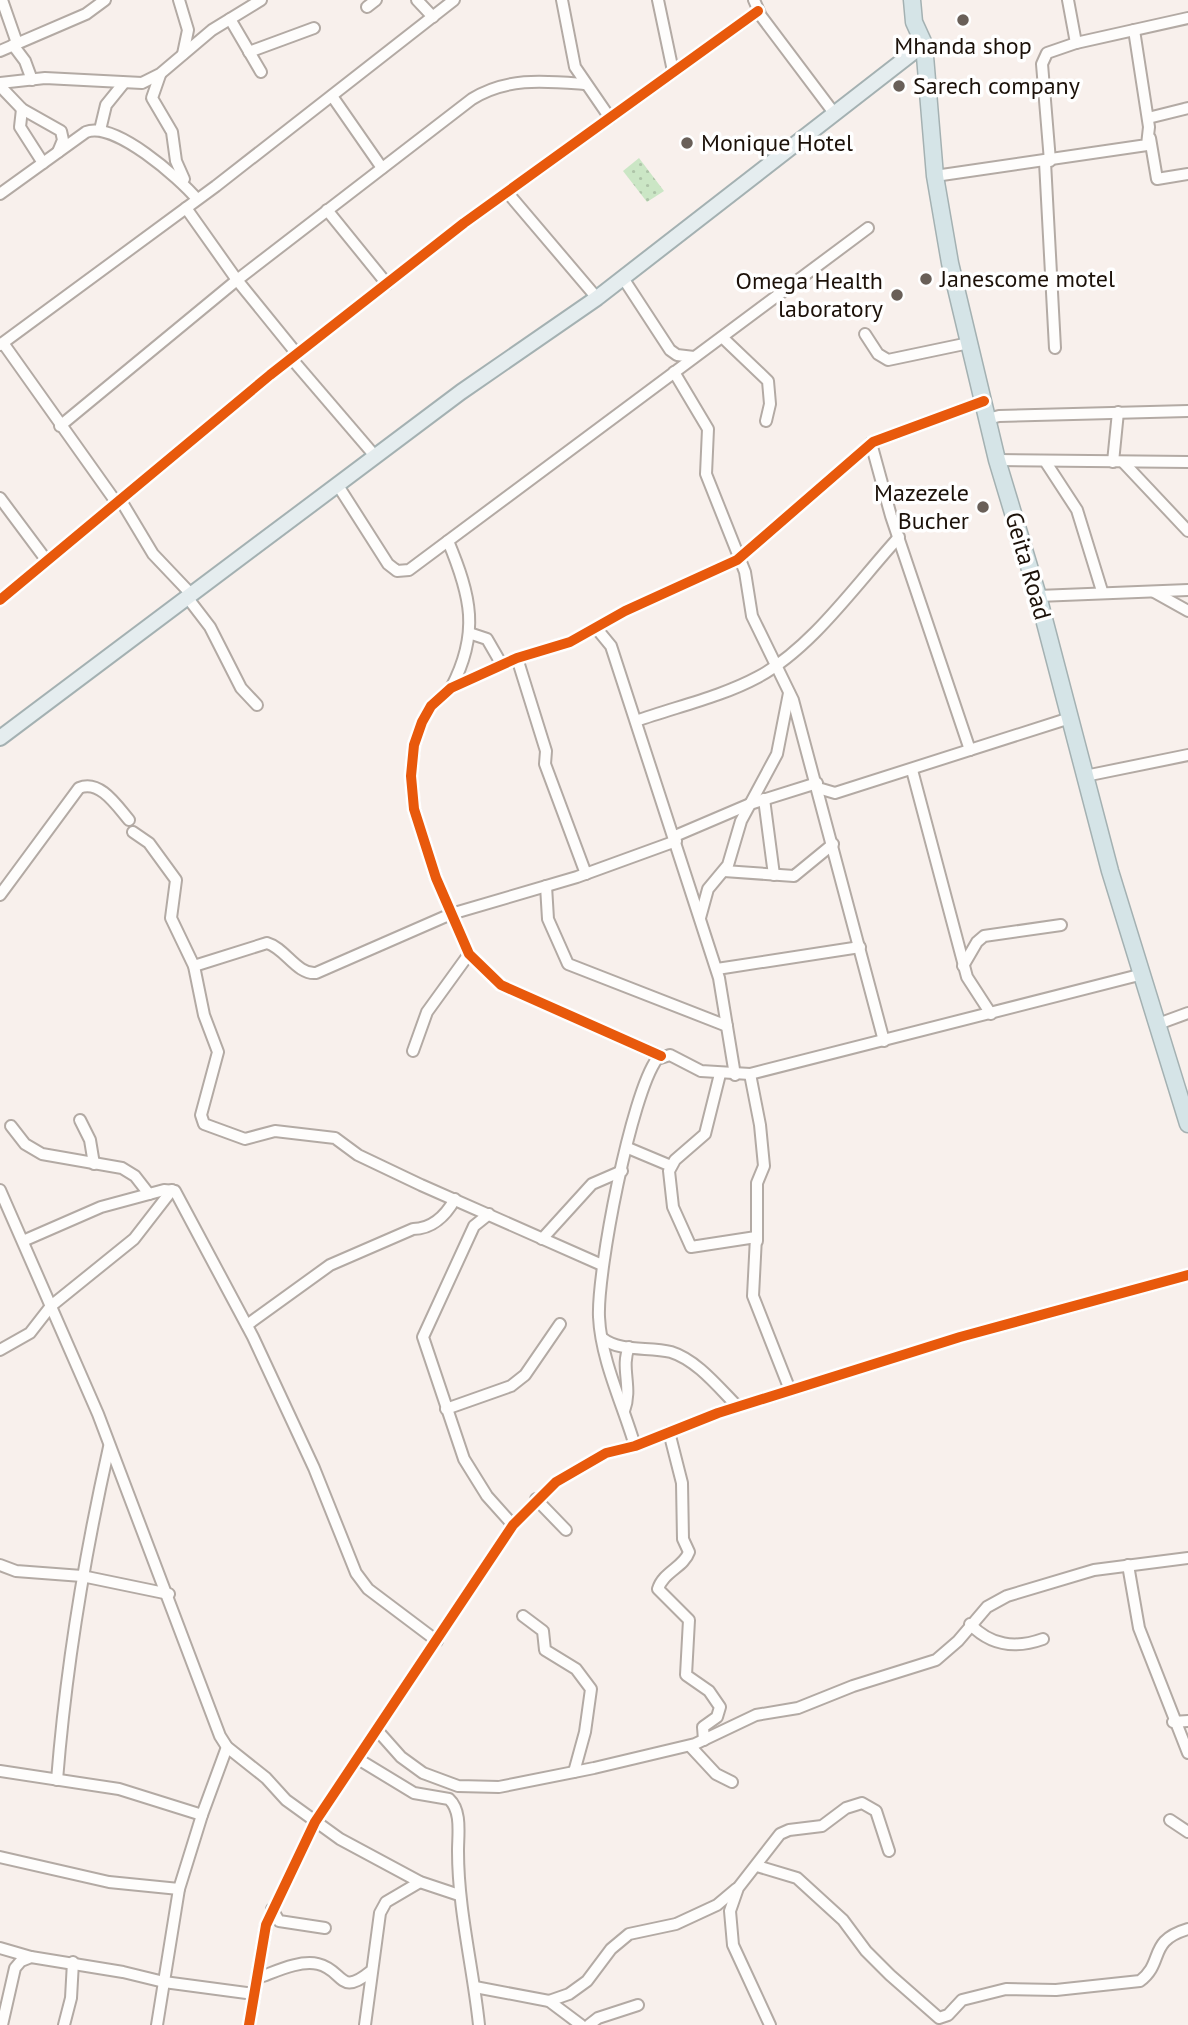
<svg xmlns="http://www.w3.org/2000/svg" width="1188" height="2025" font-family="'PT Sans',sans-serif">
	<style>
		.park { fill: url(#park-dots) }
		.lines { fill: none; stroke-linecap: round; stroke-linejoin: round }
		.minor-casing { stroke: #b3aaa4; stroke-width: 14 }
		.major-casing { stroke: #a4b1b2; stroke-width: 18 }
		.highway-casing { stroke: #a4b1b2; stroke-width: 19 }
		.minor { stroke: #fefdfc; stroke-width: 10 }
		.major { stroke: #e5edef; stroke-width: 14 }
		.highway { stroke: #d5e4e7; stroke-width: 16 }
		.cycleway-casing { stroke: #fff; stroke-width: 15 }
		.cycleway { stroke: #e8590c; stroke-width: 10 }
		.poi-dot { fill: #695f58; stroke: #fff; stroke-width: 2.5 }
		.labels { text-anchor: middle; stroke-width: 7; stroke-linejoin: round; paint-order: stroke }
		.poi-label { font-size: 24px; fill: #1c1109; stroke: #fff; text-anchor: start }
		.street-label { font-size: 24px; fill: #1c1109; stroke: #fff }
	</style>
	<defs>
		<pattern id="park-dots" width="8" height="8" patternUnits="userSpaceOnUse" patternTransform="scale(1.75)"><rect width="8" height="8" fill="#cbe6c5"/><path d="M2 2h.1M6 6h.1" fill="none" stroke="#aec4a8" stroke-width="1.8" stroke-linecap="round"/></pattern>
	</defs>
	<rect width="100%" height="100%" fill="#f8f0ec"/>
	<!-- park -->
	<polygon class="park" points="639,158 664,191 647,202 623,171"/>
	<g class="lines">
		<!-- minor casing -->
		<g class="minor-casing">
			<g id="minor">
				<polyline points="2,0 17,43"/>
				<polyline points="179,0 188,30 183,54"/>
				<polyline points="417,0 433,17"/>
				<polyline points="562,0 575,67 610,118"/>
				<polyline points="658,0 673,71"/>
				<polyline points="754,0 761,16 834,113"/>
				<polyline points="1068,0 1076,43"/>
				<polyline points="367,7 376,0"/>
				<polyline points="230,19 261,72"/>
				<polyline points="13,45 25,61 32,80"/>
				<polyline points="0,51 86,14 105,0"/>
				<polyline points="249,52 314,28"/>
				<polyline points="160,75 152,98 172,132 176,161 184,179"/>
				<polyline points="0,83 45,78 142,83 160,74 212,30 261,0"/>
				<polyline points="0,86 22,109 61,131 63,140 58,152"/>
				<polyline points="332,96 382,168"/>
				<polyline points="22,109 20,127 43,163"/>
				<polyline points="1148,118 1188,108"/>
				<polyline points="100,130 106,105 123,84"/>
				<polyline points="1150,138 1157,179 1188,174"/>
				<polyline points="1050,161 1042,64 1047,53 1076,43 1188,18"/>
				<polyline points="1045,162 1055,348"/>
				<polyline points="935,176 1147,145 1149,127 1134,30"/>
				<polyline points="507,192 597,298"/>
				<path d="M0,194L86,132C115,121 179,178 197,199"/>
				<polyline points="186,208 237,280 297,354"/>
				<polyline points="327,210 387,284"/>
				<polyline points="623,278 670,350 677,355 694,357"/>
				<polyline points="865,334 878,354 888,360 969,343"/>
				<polyline points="723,338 768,381 770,404 766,421"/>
				<polyline points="3,343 116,502"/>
				<polyline points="0,345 216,186 454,0"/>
				<polyline points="291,358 375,456"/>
				<polyline points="674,372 708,429 706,474 745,572 752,616 793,700 884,1041"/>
				<polyline points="988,419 999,416 1188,411"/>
				<path d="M60,426L237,280L472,99C507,77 545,81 584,84"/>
				<polyline points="871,443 891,516 970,750"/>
				<polyline points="997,460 1188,462"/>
				<polyline points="1045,461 1077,510 1102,591"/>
				<polyline points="1113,462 1118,412"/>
				<polyline points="1123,462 1188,531"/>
				<polyline points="337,484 388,564 397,571 409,570 868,228"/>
				<polyline points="0,498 47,561"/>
				<polyline points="120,499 153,554 191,594"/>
				<path d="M448,541C471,596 480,633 451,688"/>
				<polyline points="1154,592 1188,611"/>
				<polyline points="1038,596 1188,590"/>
				<polyline points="187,597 210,627 241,688 257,705"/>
				<polyline points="0,600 270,375 464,223 758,11"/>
				<polyline points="597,629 611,646 719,978 735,1075"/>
				<polyline points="469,633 487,639 502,665"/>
				<polyline points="517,658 546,751 545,764 586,874"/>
				<path d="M636,721C675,707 721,697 758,677C812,648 857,583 899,537"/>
				<polyline points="912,770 967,977 991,1014"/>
				<polyline points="1085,776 1188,755"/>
				<polyline points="818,788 835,793 1070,718"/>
				<polyline points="764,799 774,875"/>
				<polyline points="133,832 149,843 176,880 171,918 194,966 204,1015 218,1052 201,1115 204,1124 245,1139 275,1131 335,1138 358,1155 421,1185 602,1265"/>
				<polyline points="675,836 750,804 817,783"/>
				<polyline points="724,871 794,876 833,844"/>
				<polyline points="546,886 548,919 568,964 727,1026"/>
				<path d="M0,895L79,788C100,779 117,806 129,820"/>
				<polyline points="700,918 708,889 728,865 741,821 777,754 789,693"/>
				<path d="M194,966L267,943C285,948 297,975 316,973L451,914L577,877L676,841"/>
				<polyline points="963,966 977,942 984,936 1061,925"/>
				<polyline points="717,969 860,947"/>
				<polyline points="1158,1024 1188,1013"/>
				<polyline points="413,1051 427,1012 469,954"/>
				<polyline points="661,1056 501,985 469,954 436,878 414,809 411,776 414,745 422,722 431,706 451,688 517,658 570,642 625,611 737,560 873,442 984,401"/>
				<polyline points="720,1074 705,1134 675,1160 669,1171 673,1207 691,1247 756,1237 753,1296 790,1390"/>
				<polyline points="750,1074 760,1125 764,1166 757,1183 757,1241"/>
				<polyline points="80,1120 90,1140 94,1164"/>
				<polyline points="11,1126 25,1144 42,1154 122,1168 135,1176 149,1194"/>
				<polyline points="628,1148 671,1166"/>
				<polyline points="0,1190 98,1414 220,1736 227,1747 266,1778 286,1800 340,1839 420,1882 459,1895"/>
				<polyline points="489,1214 474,1226 423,1337 464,1459 487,1496 513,1525"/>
				<polyline points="542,1239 592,1184 622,1171"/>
				<polyline points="23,1241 101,1207 164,1190 175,1191 253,1337 314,1468 356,1573 368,1589 437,1641"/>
				<path d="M247,1325L330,1265L413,1229C432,1229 446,1215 455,1199"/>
				<path d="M602,1338C621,1353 649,1346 671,1352C697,1360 719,1388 738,1407"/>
				<polyline points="0,1350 30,1333 51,1306 134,1239 172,1190"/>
				<polyline points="446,1409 511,1386 525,1375 560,1324"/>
				<path d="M624,1411C633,1387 620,1368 629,1347"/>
				<path d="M669,1432L682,1483L683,1539L689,1552C684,1567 663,1572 658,1589L689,1620L686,1675L709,1691L720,1707L717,1717L703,1727L704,1740"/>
				<path d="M635,1446C623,1405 601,1360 599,1317C597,1272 631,1094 657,1059L670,1055L701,1071L750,1074L1143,974"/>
				<polyline points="536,1499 566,1530"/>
				<polyline points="0,1565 16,1571 82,1576 169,1594"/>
				<polyline points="1128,1565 1139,1628 1188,1753"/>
				<polyline points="523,1616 543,1631 545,1650 576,1669 591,1689 585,1732 574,1772"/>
				<path d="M970,1624C991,1646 1015,1649 1043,1639"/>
				<polyline points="1173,1722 1188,1721"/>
				<polyline points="377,1730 401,1757 423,1773 458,1786 499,1787 594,1768 695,1744 756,1715 798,1708 853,1686 936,1660 958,1641 987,1607 1007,1596 1094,1570 1188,1558"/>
				<polyline points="690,1746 716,1774 732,1782"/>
				<path d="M358,1759L414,1793L449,1799C462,1811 458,1834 458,1851C458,1910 473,1967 479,2025"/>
				<polyline points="0,1771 119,1789 202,1815"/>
				<path d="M57,1780C66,1667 84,1558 109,1447"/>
				<polyline points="1170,1820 1188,1832"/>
				<polyline points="0,1857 109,1882 179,1889"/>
				<path d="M757,1866L797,1878L843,1920L866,1951L890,1975L939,2018L948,2015L962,2000L1006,1989L1056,1990L1140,1981C1165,1962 1147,1941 1188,1929"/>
				<polyline points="272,1909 279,1921 325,1928"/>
				<polyline points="0,1948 31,1957"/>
				<path d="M263,1976C279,1970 301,1960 318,1964C344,1970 339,1997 370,1972"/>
				<polyline points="475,1987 549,2001 581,2025"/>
				<polyline points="549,2001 569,1994 587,1981 611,1949 629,1934 676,1924 717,1905 736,1889"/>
				<polyline points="2,2025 15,1968 21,1961 31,1957 123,1972 164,1982 254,1994"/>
				<polyline points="64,2025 71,1998 73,1962"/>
				<polyline points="157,2025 179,1889 202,1815 227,1747"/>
				<polyline points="249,2025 266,1925 315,1822 513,1525 556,1482 606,1453 635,1446 718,1413 960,1337 1188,1275"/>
				<polyline points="365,2025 380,1913 386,1902 420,1882"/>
				<polyline points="589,2025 598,2018 638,2005"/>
				<polyline points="770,2025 733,1945 730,1911 738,1888 780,1834 789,1830 822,1826 846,1808 862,1803 876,1811 889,1851"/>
			</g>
		</g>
		<!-- major casing -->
		<g class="major-casing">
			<polyline id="major" points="0,738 461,392 597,298 924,44"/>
		</g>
		<!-- highway casing -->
		<g class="highway-casing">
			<polyline id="highway" points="912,0 914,22 924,44 935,176 950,263 997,460 1038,596 1110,871 1188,1124"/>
		</g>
		<!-- minor -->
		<use href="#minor" class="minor"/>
		<!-- major -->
		<use href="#major" class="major"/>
		<!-- highway -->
		<use href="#highway" class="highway"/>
		<!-- cycleway casing -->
		<g class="cycleway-casing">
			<g id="cycleway">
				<polyline points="0,600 270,375 464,223 758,11"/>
				<polyline points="661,1056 501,985 469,954 436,878 414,809 411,776 414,745 422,722 431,706 451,688 517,658 570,642 625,611 737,560 873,442 984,401"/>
				<polyline points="249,2025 266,1925 315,1822 513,1525 556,1482 606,1453 635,1446 718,1413 960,1337 1188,1275"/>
			</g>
		</g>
		<!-- cycleway -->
		<use href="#cycleway" class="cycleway"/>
	</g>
	<!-- markers -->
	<g class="poi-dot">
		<circle cx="963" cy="20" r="7"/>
		<circle cx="899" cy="86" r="7"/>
		<circle cx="687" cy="143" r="7"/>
		<circle cx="926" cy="279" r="7"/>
		<circle cx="897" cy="295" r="7"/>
		<circle cx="983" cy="507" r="7"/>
	</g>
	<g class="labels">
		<!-- poi labels -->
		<g class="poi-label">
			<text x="963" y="54" text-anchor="middle">Mhanda shop</text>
			<text x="913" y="94">Sarech company</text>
			<text x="701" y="151">Monique Hotel</text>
			<text x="940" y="287">Janescome motel</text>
			<text x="883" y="289" text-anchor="end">Omega Health<tspan x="883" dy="28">laboratory</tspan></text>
			<text x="969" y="501" text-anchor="end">Mazezele<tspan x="969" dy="28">Bucher</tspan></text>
		</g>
		<!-- street labels -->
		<g class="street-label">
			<text transform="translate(1028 566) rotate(74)" y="8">Geita Road</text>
		</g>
	</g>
</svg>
